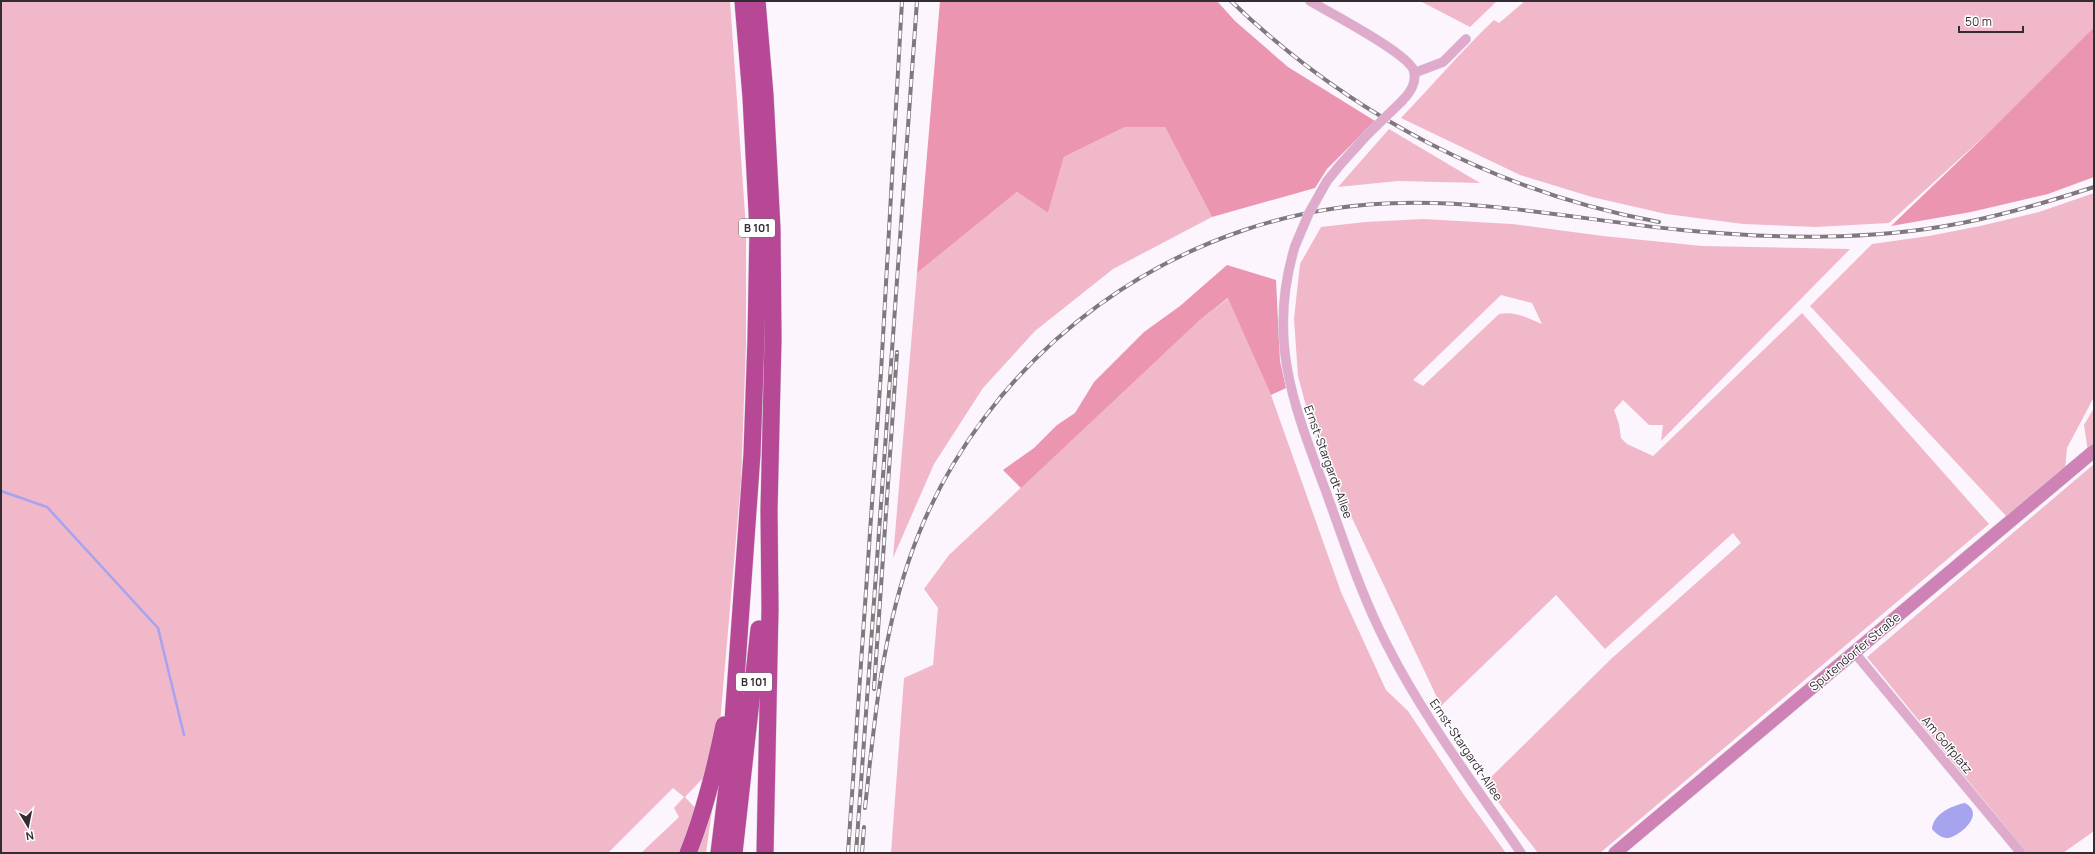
<svg xmlns="http://www.w3.org/2000/svg" width="2095" height="854" font-family="Manrope,sans-serif">
	<style>
		.green { fill: #f1b8ca; fill-rule: evenodd }
		.forest { fill: #eb95b1 }
		.water { fill: #a6a3ef }
		.lines { fill: none; stroke-linecap: round; stroke-linejoin: round }
		.stream { stroke: #a6a3ef; stroke-width: 2.5 }
		.street-casing { stroke: #d8d1d9; stroke-width: 10 }
		.secondary-casing { stroke: #d8d1d9; stroke-width: 14 }
		.highway-casing { stroke: #d8d1d9; stroke-width: 18 }
		.street { stroke: #dfaacb; stroke-width: 9 }
		.secondary { stroke: #cf82b5; stroke-width: 13 }
		.highway { stroke: #b64896; stroke-width: 17 }
		.rail-casing { stroke: #7f787f; stroke-width: 4 }
		.rail { stroke: #fff; stroke-width: 2.5; stroke-dasharray: 8; stroke-linecap: butt }
		.street-bridge-casing { stroke: #d8d1d9; stroke-width: 10; stroke-linecap: butt }
		.street-bridge { stroke: #dfaacb; stroke-width: 9 }
		.labels { text-anchor: middle; stroke-width: 3; stroke-linejoin: round; paint-order: stroke }
		.shield { fill: #fff; stroke: #706b70; stroke-width: 1 }
		.shield-label { font-size: 11px; font-weight: bold; fill: #332c33 }
		.street-label { font-size: 12px; fill: #332c33; stroke: #fff }
	</style>
	<rect width="100%" height="100%" fill="#fcf5fd"/>
	<!-- green -->
	<g class="green">
		<polygon points="1,1 730,1 746,228 746,345 741,481 720,723 703,778 685,797 698,811 683,853 641,853 679,817 674,808 684,797 673,788 608,853 1,853"/>
		<polygon points="1420,1 1497,1 1470,27"/>
		<path d="M1525,1H2094V27L1989,132L1889,223L1816,227L1743,224L1666,214L1592,197L1520,175L1401,118C1432,86 1461,51 1494,20L1499,23Z"/>
		<polygon points="1125,127 1165,127 1212,217 1113,269 1035,331 983,388 934,464 893,558 917,273 1017,192 1048,213 1064,157"/>
		<polygon points="1389,129 1480,183 1398,181 1338,187"/>
		<polygon points="2094,193 2094,397 2067,448 2065,471 2008,518 1810,306 1872,244 1929,236 1980,226 2039,212"/>
		<path d="M1423,219L1512,224L1603,236L1702,246L1850,249L1661,441L1663,425H1649L1623,400L1614,410L1619,424L1621,438L1627,444L1653,456L1802,313L1989,524L1600,853H1538L1484,784L1611,659L1741,543L1733,533L1605,649L1556,595L1441,706L1325,461L1310,421L1298,376L1294,319L1300,264L1321,227L1365,222ZM1501,295L1532,303L1542,324C1527,318 1516,311 1499,314L1423,386L1413,380Z"/>
		<polygon points="1229,298 1271,395 1341,592 1386,690 1408,711 1464,795 1506,853 891,853 904,678 933,665 938,608 924,589 949,555 1200,320"/>
		<polygon points="2094,408 2094,447 2088,452 2084,425"/>
		<polygon points="2094,464 2094,831 2063,853 2027,853 1867,657"/>
		<polygon points="715,789 706,853 692,853"/>
	</g>
	<!-- forest -->
	<g class="forest">
		<polygon points="940,1 1217,1 1235,21 1288,67 1375,121 1327,169 1315,188 1212,217 1165,127 1125,127 1064,157 1048,213 1017,192 917,273"/>
		<polygon points="2094,27 2094,177 2048,194 1971,212 1891,226 1989,132"/>
		<polygon points="1227,265 1276,280 1280,361 1286,388 1271,395 1228,298 1200,320 1021,488 1003,470 1034,448 1057,425 1075,413 1094,382 1144,332 1180,306"/>
	</g>
	<!-- water -->
	<path class="water" d="M1965,803C1987,815 1957,838 1947,838C1941,838 1935,833 1932,829C1933,814 1951,806 1965,803Z"/>
	<g class="lines">
		<!-- stream -->
		<polyline class="stream" points="1,491 47,507 158,628 184,735"/>
		<!-- street casing -->
		<g class="street-casing">
			<g id="street">
				<path d="M1310,1C1330,13 1408,53 1414,71C1417,83 1410,93 1402,101"/>
				<polyline points="1414,73 1443,62 1466,39"/>
				<polyline points="1327,181 1340,165 1367,135"/>
				<path d="M1295,246C1267,338 1293,404 1325,489C1344,541 1361,595 1387,645C1424,718 1475,785 1521,853"/>
				<polyline points="1854,652 2021,853"/>
			</g>
		</g>
		<!-- secondary casing -->
		<g class="secondary-casing">
			<polyline id="secondary" points="1615,853 2094,451"/>
		</g>
		<!-- highway casing -->
		<g class="highway-casing">
			<g id="highway">
				<polyline points="757,1 765,95 772,229 773,339 769,510 770,609 765,853"/>
				<path d="M688,853C705,811 715,769 724,725"/>
				<polyline points="719,853 730,763 752,454 756,339 758,230 751,97 743,1"/>
				<polyline points="734,853 759,629"/>
			</g>
		</g>
		<!-- street -->
		<use href="#street" class="street"/>
		<!-- secondary -->
		<use href="#secondary" class="secondary"/>
		<!-- highway -->
		<use href="#highway" class="highway"/>
		<!-- rail casing -->
		<g class="rail-casing">
			<g id="rail">
				<path d="M1231,1C1349,115 1497,192 1659,222"/>
				<polyline points="874,689 897,352"/>
				<path d="M865,808C874,725 881,643 908,563C978,353 1181,206 1402,203C1496,201 1589,221 1682,230C1775,239 1870,241 1962,223C2007,214 2051,201 2094,187"/>
				<polyline points="848,853 881,372 902,1"/>
				<polyline points="856,853 917,1"/>
				<polyline points="862,853 864,827"/>
			</g>
		</g>
		<!-- rail -->
		<use href="#rail" class="rail"/>
		<!-- street-bridge casing -->
		<g class="street-bridge-casing">
			<g id="street-bridge">
				<polyline points="1367,135 1402,101"/>
				<polyline points="1295,246 1309,213 1327,181"/>
			</g>
		</g>
		<!-- street-bridge -->
		<use href="#street-bridge" class="street-bridge"/>
	</g>
	<g class="labels">
		<!-- shield labels -->
		<g class="shield">
			<rect x="739" y="219" width="36" height="18" rx="3"/>
			<rect x="736" y="673" width="36" height="18" rx="3"/>
		</g>
		<g class="shield-label">
			<text x="757" y="232">B 101</text>
			<text x="754" y="686">B 101</text>
		</g>
		<!-- street labels -->
		<g class="street-label">
			<text transform="translate(1328 462) rotate(70)" y="4">Ernst-Stargardt-Allee</text>
			<text transform="translate(1855 652) rotate(-40)" y="4">Sputendorfer Straße</text>
			<text transform="translate(1947 745) rotate(50)" y="4">Am Golfplatz</text>
			<text transform="translate(1466 750) rotate(56)" y="4">Ernst-Stargardt-Allee</text>
		</g>
	</g>
	<!-- border -->
	<rect width="2095" height="854" fill="none" stroke="#332c33" stroke-width="4"/>
	<!-- north arrow -->
	<g transform="translate(28 826) rotate(170)" stroke="#ffffff" stroke-width="3" paint-order="stroke">
	<path d="M0-3L7 15L0 10L-7 15Z" fill="#332c33"/>
	<text y="-6" font-size="11" font-weight="bold" text-anchor="middle" fill="#332c33">N</text>
	</g>
	<!-- scale -->
	<path d="M1959 26v6h64v-6" fill="none" stroke="#332c33" stroke-width="2"/>
	<text x="1965" y="26" font-size="12" fill="#332c33" stroke="#ffffff" stroke-width="3" paint-order="stroke">50 m</text>
</svg>
